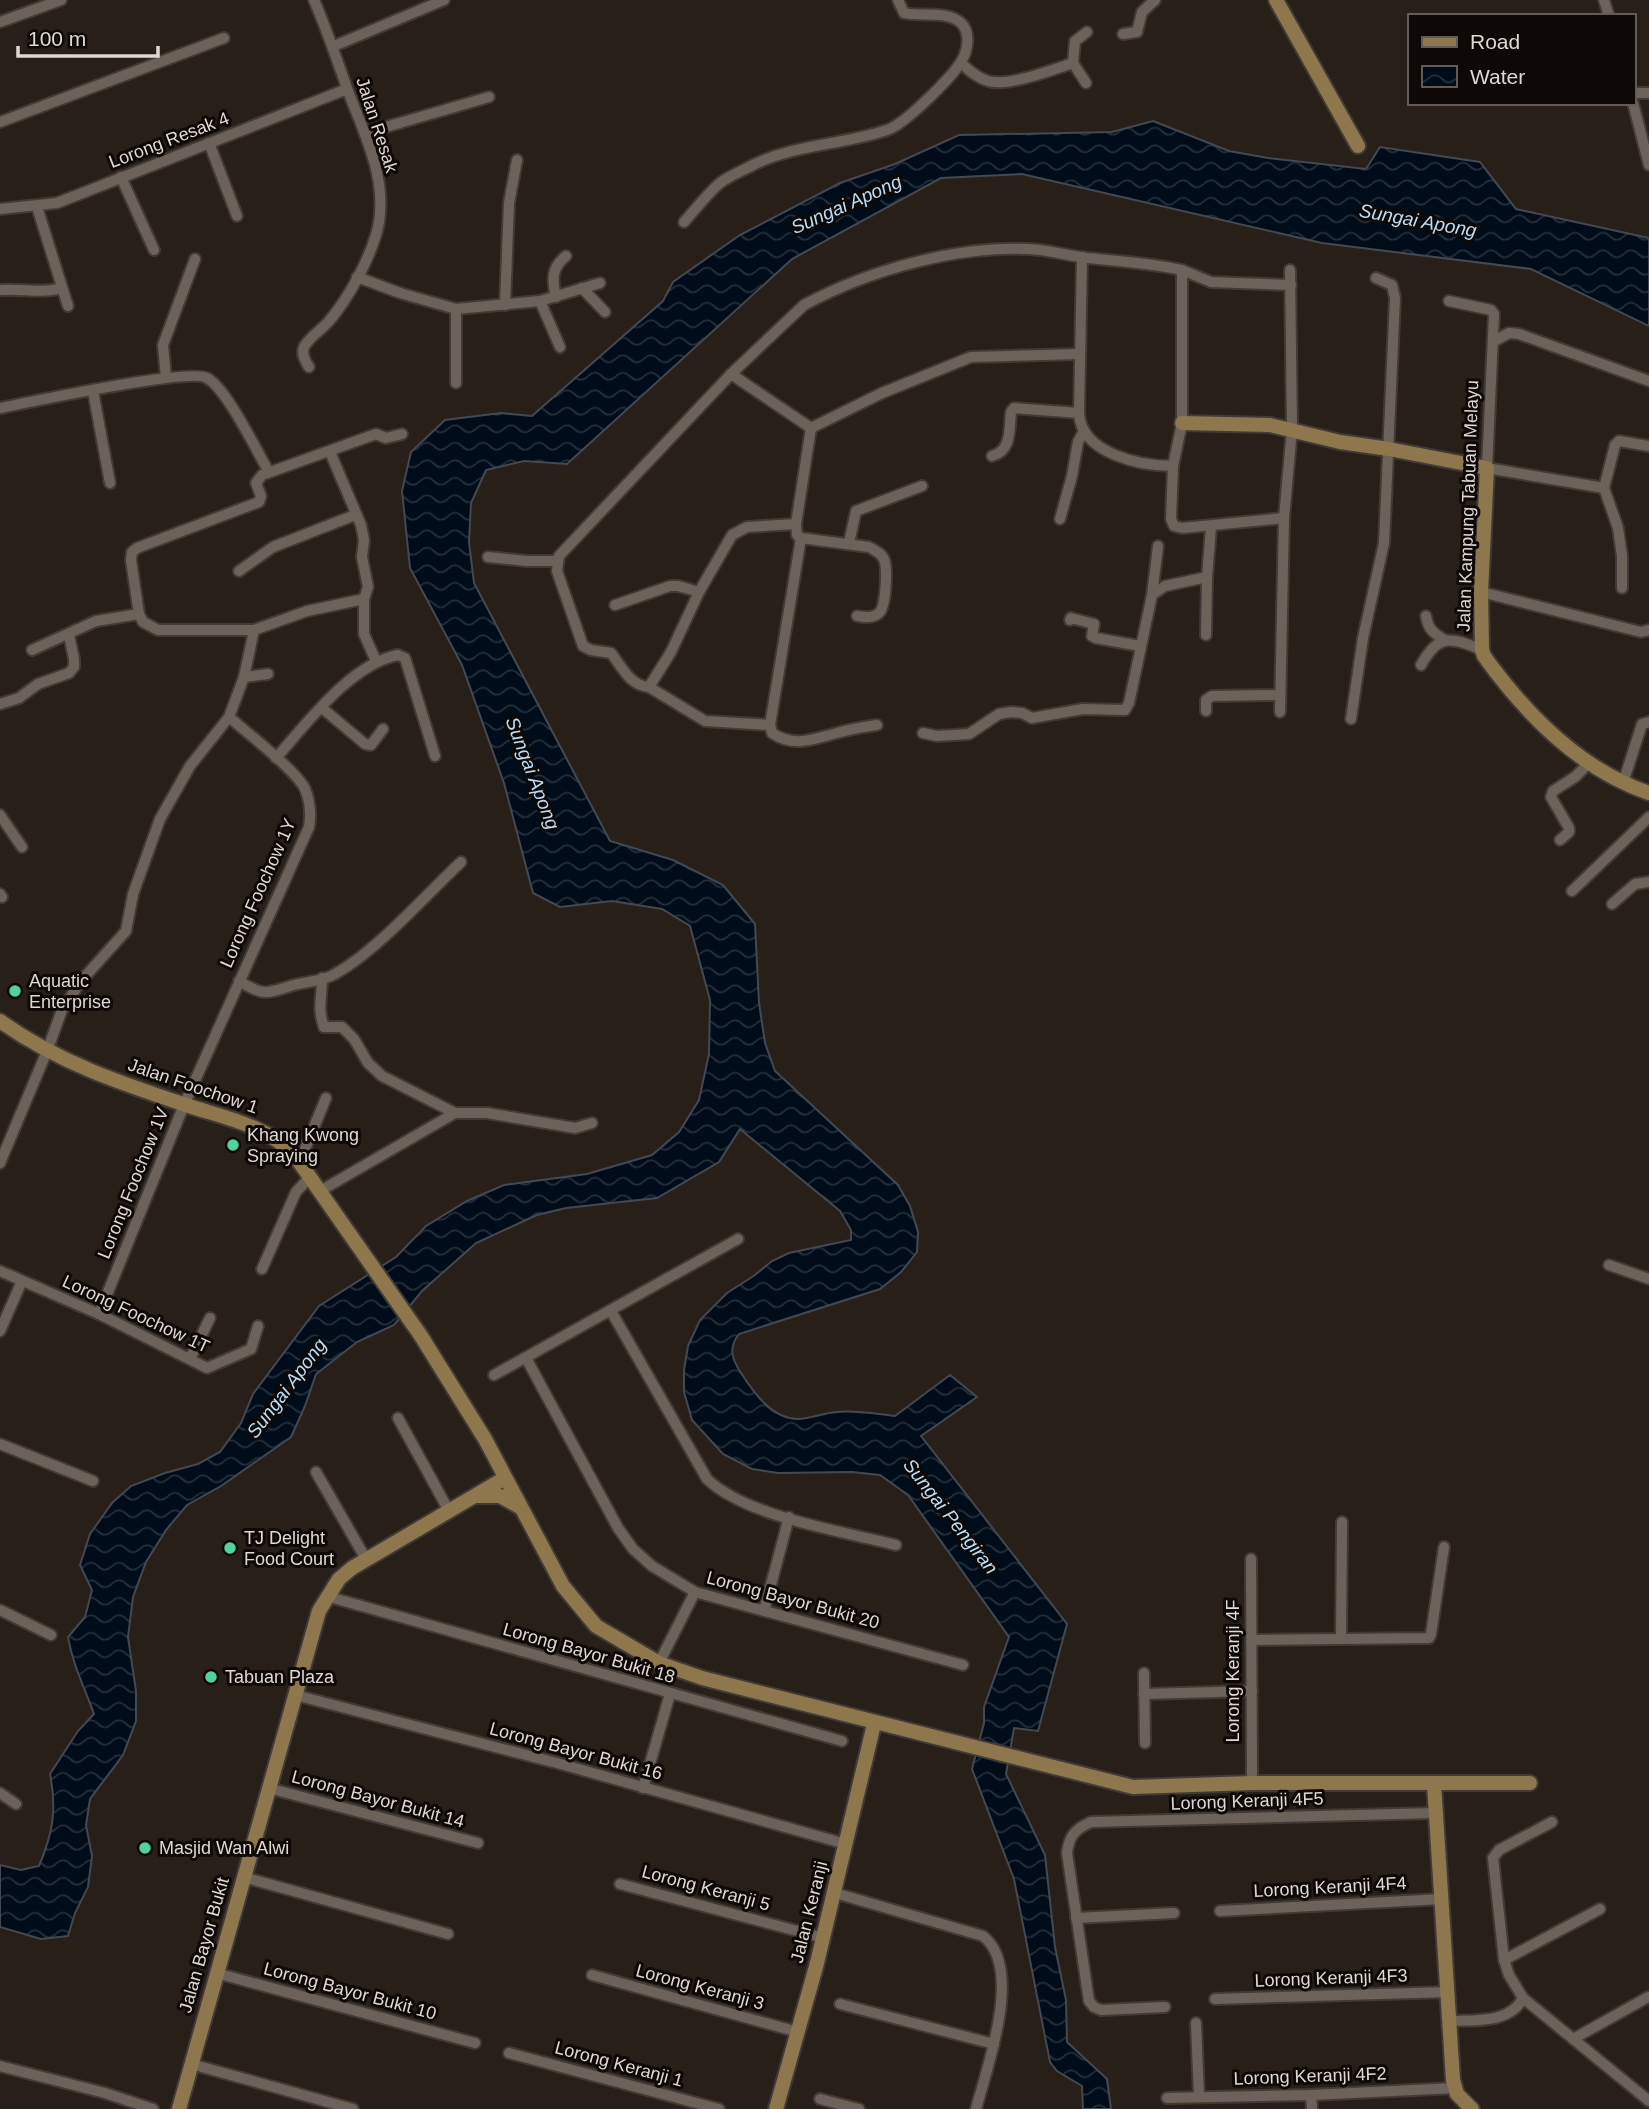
<svg xmlns="http://www.w3.org/2000/svg" width="1649" height="2109" font-family="Helvetica,sans-serif">
	<style>
		.water { fill: url(#water-waves); stroke: #434952; stroke-width: 2 }
		.lines { fill: none; stroke-linecap: round; stroke-linejoin: round }
		.street-casing { stroke: #423a36; stroke-width: 14 }
		.secondary-casing { stroke: #423a36; stroke-width: 18 }
		.street { stroke: #6d625a; stroke-width: 10 }
		.secondary { stroke: #8e774d; stroke-width: 14 }
		.poi-dot { fill: #50d398; stroke: #0e0907; stroke-width: 2.5 }
		.labels { text-anchor: middle; stroke-width: 6; stroke-linejoin: round; paint-order: stroke }
		.street-label { font-size: 18px; fill: #dfd8d4; stroke: #0e0907 }
		.poi-label { font-size: 18px; fill: #dfd8d4; stroke: #0e0907; text-anchor: start }
		.water-label { font-size: 19px; font-style: italic; fill: #b9ddfa; stroke: #0e0907 }
	</style>
	<defs>
		<pattern id="water-waves" width="16" height="10" patternUnits="userSpaceOnUse" patternTransform="scale(1.75)"><rect width="16" height="10" fill="#000c1a"/><path d="M0 5q4-4 8 0t8 0" fill="none" stroke="#252f3a"/></pattern>
	</defs>
	<rect width="100%" height="100%" fill="#281f18"/>
	<!-- water -->
	<path class="water" d="M1153,121L1229,151L1268,158L1366,169L1380,147L1480,162L1516,209L1649,238V326L1531,269L1322,243L1022,174L941,178L792,259L567,464L524,461L486,470L471,503L469,542L474,583L610,841L673,860L723,885L755,924L759,1003L765,1043L775,1071L898,1185L910,1206L918,1232L917,1252L901,1272L880,1289L739,1334C728,1348 732,1359 741,1373C754,1393 772,1419 798,1419C810,1419 823,1413 836,1412C856,1410 876,1414 895,1416L950,1375L977,1397L921,1436L1067,1624L1038,1731L1014,1728L1006,1774L1045,1855L1055,1947L1066,2000L1067,2042L1107,2079L1111,2109H1083L1082,2086L1057,2071L1050,2062L1014,1879L972,1769L984,1723V1707L1009,1637L908,1495L880,1475L852,1472L778,1473L752,1469L723,1454L692,1420L684,1392V1370L688,1346L700,1320L727,1293L755,1275L772,1261L789,1253L851,1240V1230L840,1211L740,1129L719,1162L657,1198L566,1208L537,1215L476,1243L422,1291L394,1325L357,1342L316,1374L305,1406L291,1437L221,1486L187,1505L166,1530L146,1562L133,1597L128,1637L136,1691V1721L123,1755L90,1799L86,1825L92,1856L88,1887L75,1913L68,1936L41,1939L0,1927V1865L21,1870L39,1866C53,1833 57,1809 50,1774L78,1731L94,1714C84,1686 73,1666 68,1637L85,1617L92,1590L80,1565L90,1534L112,1503L131,1486L165,1473L198,1464L220,1452L241,1423L253,1394L319,1306L396,1257L426,1226L467,1201L504,1185L587,1174L652,1155L679,1132L699,1100L709,1054L710,1000L690,926L662,909L612,901L560,907L533,893L504,783L462,665L410,568L402,491L411,452L445,420L501,413L532,416L663,301L673,282L740,235L840,183L895,164L959,135L1112,132Z"/>
	<g class="lines">
		<!-- street casing -->
		<g class="street-casing">
			<g id="street">
				<polyline points="1604,0 1609,16"/>
				<polyline points="0,22 61,0"/>
				<polyline points="1123,34 1137,32 1142,12 1155,0"/>
				<polyline points="334,46 444,0"/>
				<path d="M961,63C969,70 977,78 988,81C1008,87 1052,70 1073,63"/>
				<polyline points="1086,83 1073,63 1075,41 1087,32"/>
				<polyline points="1633,93 1649,93"/>
				<polyline points="1633,103 1649,165"/>
				<polyline points="0,122 224,38"/>
				<polyline points="365,133 489,97"/>
				<polyline points="209,143 237,216"/>
				<polyline points="121,177 154,250"/>
				<polyline points="37,207 68,306"/>
				<polyline points="0,209 57,203 347,89"/>
				<path d="M684,222C695,210 707,194 720,183C729,176 742,171 753,165C795,144 843,145 887,130C904,125 951,78 961,62C968,51 971,32 961,23C947,10 921,17 904,13L898,0"/>
				<path d="M1082,257L1079,413C1081,454 1141,466 1173,466"/>
				<polyline points="357,277 400,293 456,309 540,301 600,283"/>
				<polyline points="582,288 605,312"/>
				<path d="M0,290C22,288 41,294 62,288"/>
				<path d="M556,297C552,280 551,268 566,256"/>
				<polyline points="540,301 560,347"/>
				<polyline points="1449,301 1491,310 1494,314 1487,468 1604,488"/>
				<polyline points="505,305 509,203 517,160"/>
				<polyline points="1494,341 1509,333 1519,334 1649,381"/>
				<path d="M309,367C305,361 301,354 304,347C309,337 323,329 330,320C349,297 367,264 376,235C391,185 365,136 348,91C337,60 327,30 314,0"/>
				<polyline points="731,374 811,428"/>
				<polyline points="166,378 163,345 195,259"/>
				<polyline points="456,383 456,309"/>
				<polyline points="93,391 110,483"/>
				<path d="M0,408C30,402 190,368 207,378C227,389 256,450 269,472"/>
				<polyline points="811,428 882,393 971,357 1079,354"/>
				<path d="M811,428L796,524L797,535L801,538L869,547C876,551 883,554 885,562C887,572 886,607 879,613C872,619 864,617 857,616"/>
				<polyline points="330,452 361,525 364,540 362,557 368,587 364,599 364,634 376,661"/>
				<path d="M992,456C1012,451 1009,429 1011,412L1014,408L1079,413"/>
				<polyline points="1284,518 1182,528 1174,526 1171,519 1173,466 1182,423 1182,270 1211,282 1291,285"/>
				<polyline points="1060,519 1072,476 1078,442 1084,431"/>
				<path d="M801,538L770,725L772,733C794,748 814,739 837,733C850,729 863,727 877,725"/>
				<polyline points="849,543 856,511 922,486"/>
				<polyline points="488,557 527,561 557,561"/>
				<polyline points="239,571 273,547 355,515"/>
				<polyline points="1622,588 1622,556 1618,528 1604,488 1615,445 1619,441 1649,446"/>
				<polyline points="1481,592 1641,632 1649,630"/>
				<polyline points="1152,595 1165,586 1207,577"/>
				<polyline points="615,605 670,586 678,586 699,592"/>
				<polyline points="139,614 131,560 132,552 137,548 259,502 261,496 256,483 262,475 376,434 386,438 402,434"/>
				<path d="M1426,616C1428,629 1433,633 1445,640"/>
				<polyline points="1070,620 1071,618 1094,624 1092,636 1096,638 1140,646"/>
				<polyline points="1206,635 1207,577 1211,527"/>
				<polyline points="32,650 96,621 139,614 143,622 158,630 254,630"/>
				<path d="M1421,665C1439,633 1451,637 1482,650"/>
				<polyline points="244,677 268,674"/>
				<polyline points="649,687 671,652 699,592 732,535 747,527 796,524"/>
				<polyline points="0,704 19,698 38,684 69,673 74,667 74,659 69,635"/>
				<polyline points="322,708 365,744 371,745 383,729"/>
				<polyline points="1206,711 1206,700 1212,696 1280,695"/>
				<polyline points="1280,712 1284,518 1292,429 1290,270"/>
				<polyline points="1351,719 1363,638 1384,543 1395,298 1392,285 1376,278"/>
				<path d="M770,725L705,721L649,687C630,686 622,667 611,653L591,650L583,646L557,571L559,556L731,374L804,305C871,269 964,243 1040,250C1056,252 1071,256 1087,258C1119,261 1151,263 1182,270"/>
				<polyline points="923,733 937,736 969,734 999,714 1011,712 1022,713 1032,718 1083,709 1125,710 1129,703 1152,595 1158,546"/>
				<path d="M276,758C307,723 351,664 398,655L405,658L435,756"/>
				<polyline points="1623,783 1642,724 1649,722"/>
				<polyline points="0,815 22,847"/>
				<polyline points="1560,840 1569,832 1569,828 1551,797 1553,791 1575,777 1590,762"/>
				<polyline points="1572,891 1649,817"/>
				<polyline points="0,894 2,897"/>
				<polyline points="1612,904 1635,884 1649,882"/>
				<path d="M322,978C322,999 317,1007 324,1027H342L354,1039L368,1063L382,1076L455,1113H487L575,1128L592,1123"/>
				<path d="M239,981C265,997 266,993 294,985C306,982 320,981 331,976C372,956 426,895 461,862"/>
				<polyline points="300,1161 326,1098"/>
				<polyline points="0,1163 47,1051 62,1010 81,981 126,931 133,894 160,819 190,766 229,717 244,677 254,630 307,611 364,599"/>
				<polyline points="320,1191 455,1113"/>
				<polyline points="1609,1265 1649,1279"/>
				<polyline points="262,1269 296,1192 310,1177"/>
				<polyline points="0,1271 99,1314 207,1368 251,1349 258,1326"/>
				<path d="M611,1311L707,1479C747,1517 842,1531 896,1545"/>
				<path d="M99,1314L184,1105L309,827C311,815 310,801 305,789C297,771 246,732 229,717"/>
				<polyline points="0,1331 22,1281"/>
				<polyline points="526,1358 618,1528 633,1549 652,1566 695,1592 963,1665"/>
				<polyline points="190,1359 210,1318"/>
				<polyline points="494,1375 738,1239"/>
				<polyline points="398,1418 449,1511"/>
				<polyline points="0,1444 93,1481"/>
				<polyline points="316,1472 366,1559"/>
				<polyline points="1251,1559 1252,1783"/>
				<polyline points="326,1596 842,1741"/>
				<polyline points="0,1610 51,1635"/>
				<polyline points="764,1611 789,1517"/>
				<polyline points="1341,1639 1342,1522"/>
				<polyline points="1252,1640 1429,1638 1431,1634 1444,1547"/>
				<polyline points="659,1663 695,1592"/>
				<polyline points="1144,1673 1145,1743"/>
				<polyline points="1144,1694 1252,1691"/>
				<polyline points="295,1695 557,1763 846,1844"/>
				<polyline points="268,1788 478,1843"/>
				<polyline points="643,1788 670,1694"/>
				<polyline points="0,1793 16,1804"/>
				<polyline points="1552,1822 1499,1850 1493,1858 1504,1960 1509,1975 1523,1998 1649,2101"/>
				<polyline points="243,1877 448,1934"/>
				<polyline points="620,1884 824,1938"/>
				<path d="M835,1893L983,1936C1024,1968 987,2067 976,2109"/>
				<polyline points="1220,1911 1442,1899"/>
				<polyline points="1076,1918 1174,1913"/>
				<polyline points="1504,1960 1600,1909"/>
				<polyline points="216,1973 475,2043"/>
				<polyline points="592,1975 798,2032"/>
				<polyline points="1215,1999 1448,1992"/>
				<polyline points="840,2004 994,2044"/>
				<path d="M1165,2007L1101,2010L1094,2007L1089,2001L1067,1853C1069,1836 1075,1829 1091,1822L1434,1813"/>
				<path d="M1450,2021C1474,2020 1510,2024 1523,1998"/>
				<polyline points="1196,2023 1199,2097"/>
				<polyline points="1573,2039 1648,1997"/>
				<polyline points="509,2053 719,2109"/>
				<polyline points="191,2064 353,2109"/>
				<polyline points="0,2066 105,2093 153,2109"/>
				<polyline points="1311,2095 1312,2109"/>
				<polyline points="1167,2098 1311,2095 1455,2088"/>
				<polyline points="820,2099 859,2109"/>
			</g>
		</g>
		<!-- secondary casing -->
		<g class="secondary-casing">
			<g id="secondary">
				<polyline points="1276,0 1358,146"/>
				<path d="M1182,423L1270,425L1340,442L1389,449L1487,468L1481,592L1482,650L1484,656C1525,713 1581,770 1649,793"/>
				<path d="M0,1021C57,1062 120,1083 186,1105C225,1118 262,1124 293,1153L421,1336L485,1439L563,1586L596,1626L659,1663L702,1678L1133,1787L1252,1783H1530"/>
				<polyline points="477,1496 500,1496 520,1507"/>
				<polyline points="1434,1784 1453,2080 1457,2094 1472,2109"/>
				<polyline points="179,2109 319,1611 339,1579 352,1568 505,1478"/>
				<polyline points="776,2109 817,1963 874,1724"/>
			</g>
		</g>
		<!-- street -->
		<use href="#street" class="street"/>
		<!-- secondary -->
		<use href="#secondary" class="secondary"/>
	</g>
	<!-- markers -->
	<g class="poi-dot">
		<circle cx="15" cy="991" r="7"/>
		<circle cx="233" cy="1145" r="7"/>
		<circle cx="230" cy="1548" r="7"/>
		<circle cx="211" cy="1677" r="7"/>
		<circle cx="145" cy="1848" r="7"/>
	</g>
	<g class="labels">
		<!-- street labels -->
		<g class="street-label">
			<text transform="translate(377 125) rotate(72)" y="6">Jalan Resak</text>
			<text transform="translate(169 140) rotate(-21)" y="6">Lorong Resak 4</text>
			<text transform="translate(1468 506) rotate(-88)" y="6">Jalan Kampung Tabuan Melayu</text>
			<text transform="translate(258 893) rotate(-66)" y="6">Lorong Foochow 1Y</text>
			<text transform="translate(193 1086) rotate(19)" y="6">Jalan Foochow 1</text>
			<text transform="translate(133 1183) rotate(-68)" y="6">Lorong Foochow 1V</text>
			<text transform="translate(136 1314) rotate(25)" y="6">Lorong Foochow 1T</text>
			<text transform="translate(793 1600) rotate(15)" y="6">Lorong Bayor Bukit 20</text>
			<text transform="translate(589 1653) rotate(16)" y="6">Lorong Bayor Bukit 18</text>
			<text transform="translate(1233 1671) rotate(-90)" y="6">Lorong Keranji 4F</text>
			<text transform="translate(576 1751) rotate(15)" y="6">Lorong Bayor Bukit 16</text>
			<text transform="translate(378 1799) rotate(15)" y="6">Lorong Bayor Bukit 14</text>
			<text transform="translate(1247 1801) rotate(-2)" y="6">Lorong Keranji 4F5</text>
			<text transform="translate(1330 1887) rotate(-3)" y="6">Lorong Keranji 4F4</text>
			<text transform="translate(706 1888) rotate(15)" y="6">Lorong Keranji 5</text>
			<text transform="translate(809 1912) rotate(-76)" y="6">Jalan Keranji</text>
			<text transform="translate(204 1945) rotate(-74)" y="6">Jalan Bayor Bukit</text>
			<text transform="translate(1331 1978) rotate(-2)" y="6">Lorong Keranji 4F3</text>
			<text transform="translate(700 1987) rotate(15)" y="6">Lorong Keranji 3</text>
			<text transform="translate(350 1991) rotate(15)" y="6">Lorong Bayor Bukit 10</text>
			<text transform="translate(619 2064) rotate(15)" y="6">Lorong Keranji 1</text>
			<text transform="translate(1310 2076) rotate(-2)" y="6">Lorong Keranji 4F2</text>
		</g>
		<!-- poi labels -->
		<g class="poi-label">
			<text x="29" y="987">Aquatic<tspan x="29" dy="21">Enterprise</tspan></text>
			<text x="247" y="1141">Khang Kwong<tspan x="247" dy="21">Spraying</tspan></text>
			<text x="244" y="1544">TJ Delight<tspan x="244" dy="21">Food Court</tspan></text>
			<text x="225" y="1683">Tabuan Plaza</text>
			<text x="159" y="1854">Masjid Wan Alwi</text>
		</g>
		<!-- water labels -->
		<g class="water-label">
			<text transform="translate(846 204) rotate(-24)" y="7">Sungai Apong</text>
			<text transform="translate(1418 220) rotate(10)" y="7">Sungai Apong</text>
			<text transform="translate(533 773) rotate(69)" y="7">Sungai Apong</text>
			<text transform="translate(286 1388) rotate(-53)" y="7">Sungai Apong</text>
			<text transform="translate(951 1516) rotate(52)" y="7">Sungai Pengiran</text>
		</g>
	</g>
	<!-- legend -->
	<rect x="1408" y="14" width="228" height="91" fill="#0e0907" stroke="#625c59" stroke-width="2"/>
	<rect x="1422" y="37" width="35" height="10" fill="#8e774d" stroke="#625c59" stroke-width="2"/>
	<text x="1470" y="49" font-size="21" fill="#dfd8d4">Road</text>
	<rect x="1422" y="66" width="35" height="21" fill="url(#water-waves)" stroke="#625c59" stroke-width="2"/>
	<text x="1470" y="84" font-size="21" fill="#dfd8d4">Water</text>
	<!-- scale -->
	<path d="M18 46v10h140v-10" fill="none" stroke="#dfd8d4" stroke-width="3.5"/>
	<text x="28" y="46" font-size="21" fill="#dfd8d4" stroke="#0e0907" stroke-width="5" paint-order="stroke">100 m</text>
</svg>
